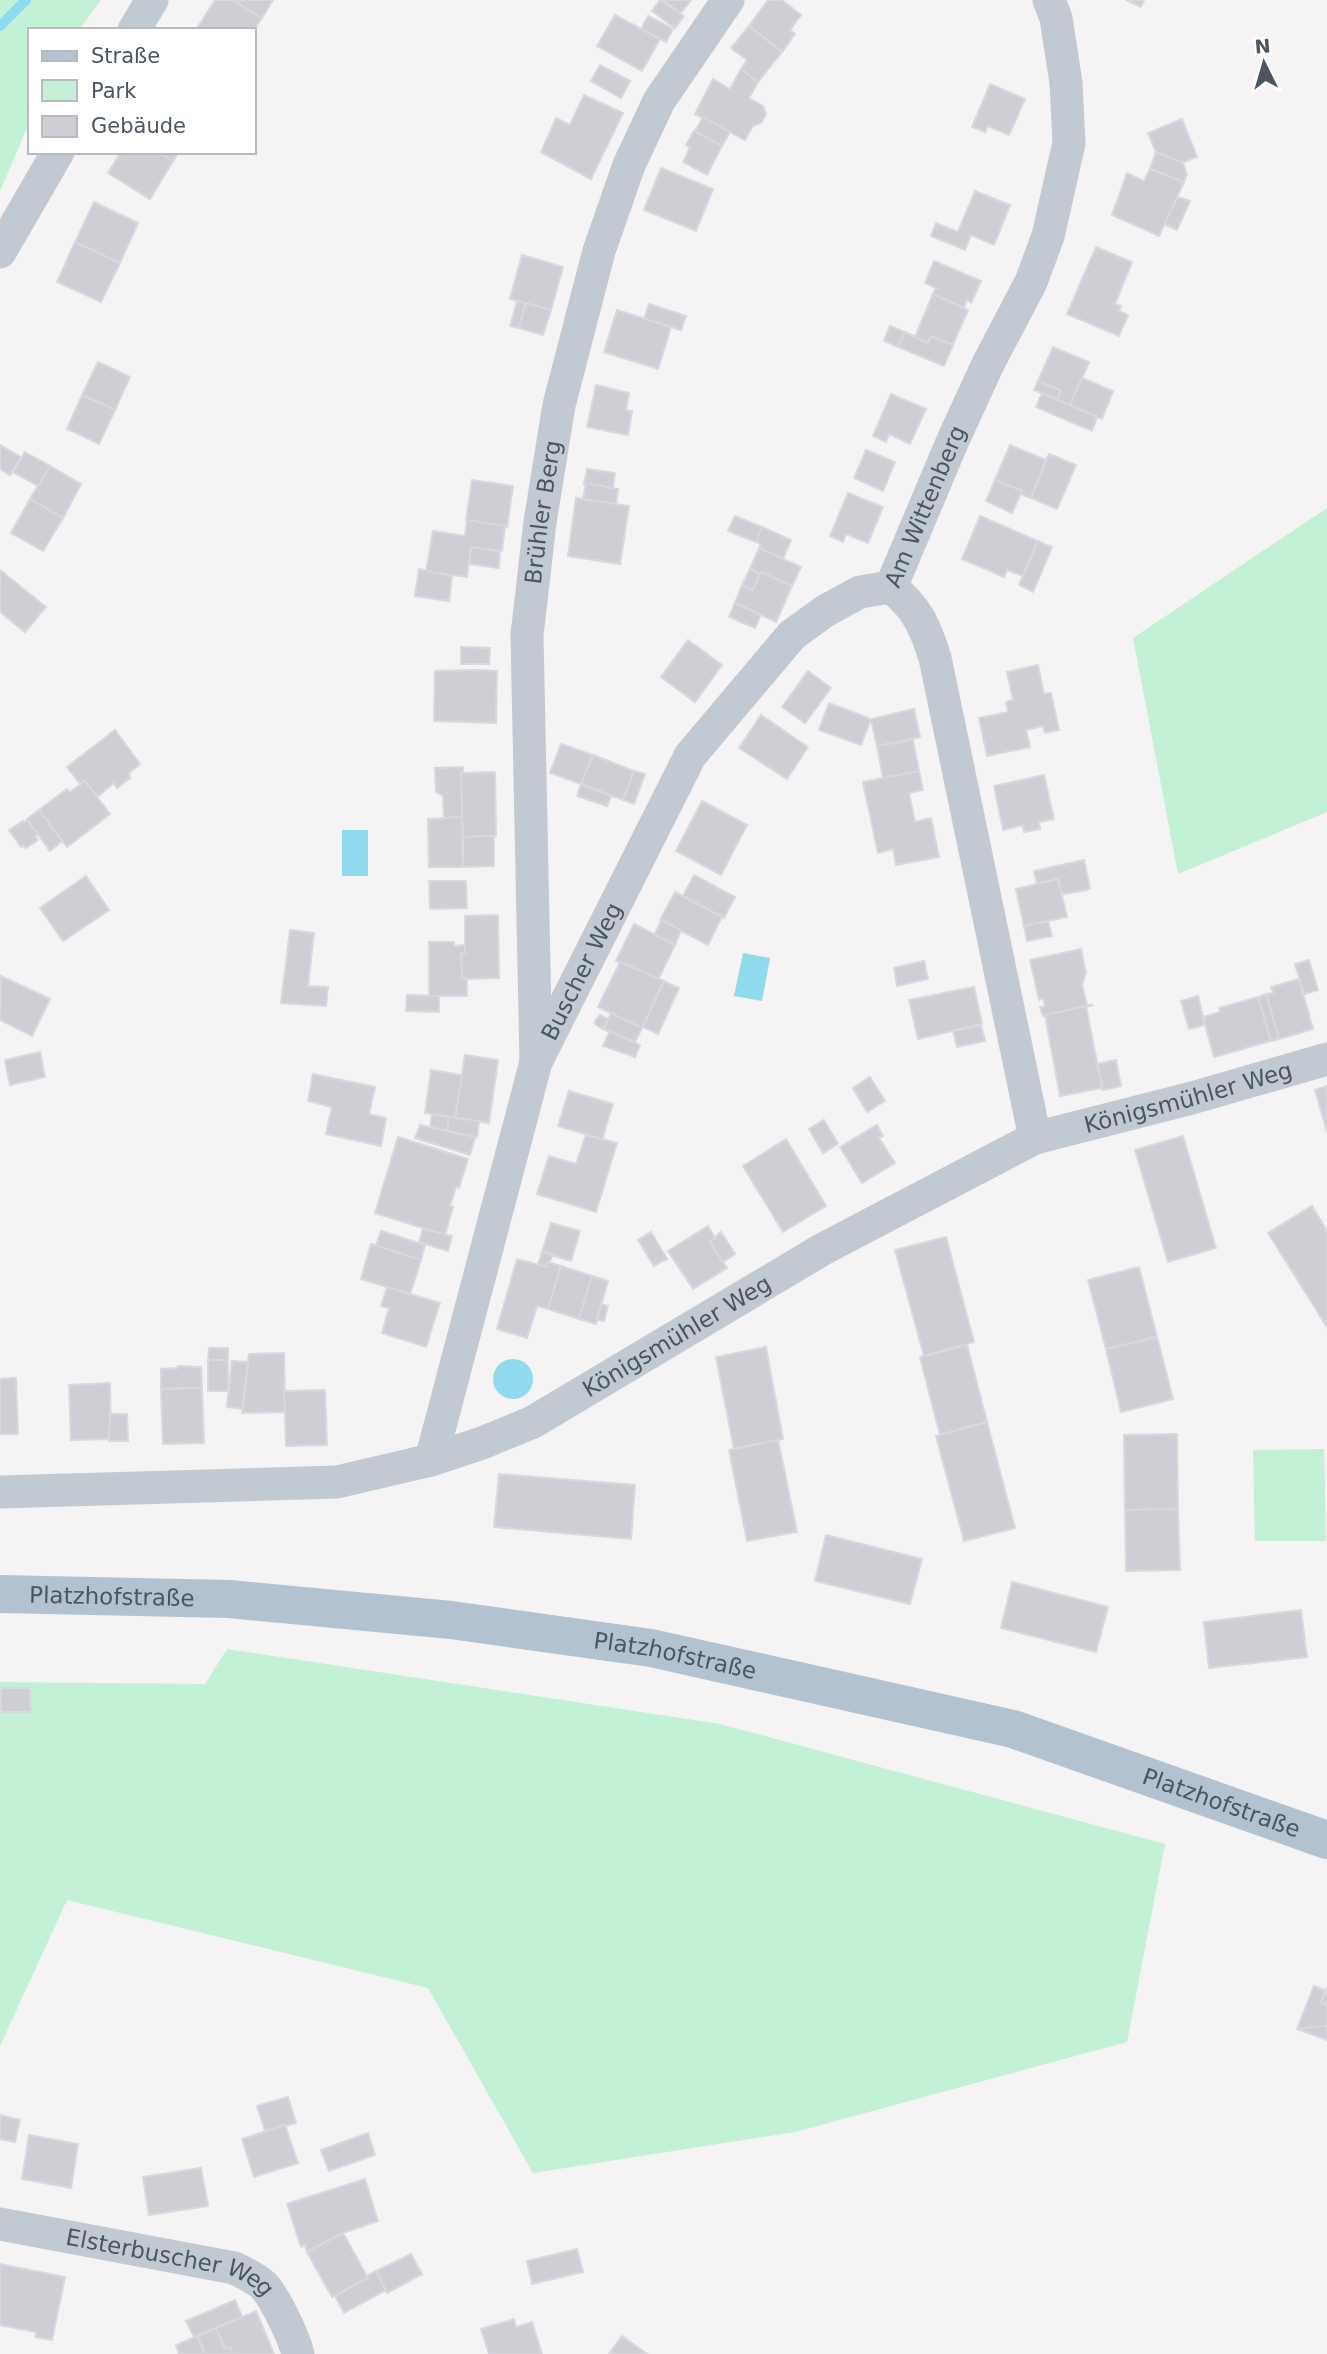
<svg xmlns="http://www.w3.org/2000/svg" width="1327" height="2354" font-family="'DejaVu Sans',sans-serif">
	<style>
		.green { fill: #c3f1d5 }
		.water { fill: #90daee }
		.lines { fill: none; stroke-linecap: round; stroke-linejoin: round }
		.stream { stroke: #90daee; stroke-width: 10 }
		.building { fill: #cdcfd5; stroke: #d7d9de; stroke-width: 2 }
		.minor { stroke: #c1cad2; stroke-width: 33 }
		.major { stroke: #b3c2d1; stroke-width: 38 }
		.labels { text-anchor: middle; stroke-width: 7; stroke-linejoin: round; paint-order: stroke }
		.street-label { font-size: 23px; fill: #4a5661; stroke: #fff }
	</style>
	<rect width="100%" height="100%" fill="#f5f3f3"/>
	<!-- green -->
	<g class="green">
		<polygon points="0,0 101,0 79,30 30,30 30,121 0,191"/>
		<polygon points="1327,508 1327,812 1178,874 1133,638"/>
		<polygon points="1324,1449 1326,1541 1255,1541 1253,1450"/>
		<polygon points="227,1649 720,1724 1165,1844 1127,2042 795,2132 533,2173 428,1988 67,1900 0,2046 0,1682 205,1684"/>
	</g>
	<!-- water -->
	<g class="water">
		<rect x="342" y="830" width="26" height="46"/>
		<polygon points="743,953 770,958 762,1001 734,996"/>
		<circle cx="513" cy="1379" r="20"/>
	</g>
	<g class="lines">
		<!-- stream -->
		<polyline class="stream" points="0,26 26,0"/>
	</g>
	<!-- building -->
	<g class="building">
		<polygon points="215,0 232,0 262,18 254,30 196,30"/>
		<polygon points="232,0 273,0 262,18"/>
		<polygon points="660,0 684,16 675,28 652,11"/>
		<polygon points="662,0 691,0 681,13"/>
		<polygon points="768,0 782,0 801,15 790,30 795,34 782,52 749,26"/>
		<polygon points="1126,0 1144,0 1141,7"/>
		<polygon points="615,15 660,39 642,71 597,46"/>
		<polygon points="648,16 673,29 666,42 641,29"/>
		<polygon points="749,26 782,52 758,82 741,69 747,60 731,48"/>
		<polygon points="600,65 630,81 621,98 591,81"/>
		<polygon points="741,69 758,82 749,98 763,106 766,114 761,123 753,126 745,140 695,114 713,79 730,89"/>
		<polygon points="990,84 1025,99 1009,135 988,126 985,132 972,127"/>
		<polygon points="584,95 623,113 591,179 541,152 556,118 570,125"/>
		<polygon points="703,117 730,132 722,146 695,131"/>
		<polygon points="1182,119 1197,157 1181,163 1156,152 1148,133"/>
		<polygon points="694,131 722,146 707,175 683,162 690,147 686,145"/>
		<polygon points="121,152 158,152 173,161 150,199 108,173"/>
		<polygon points="158,152 179,152 173,161"/>
		<polygon points="1156,152 1183,163 1187,174 1184,182 1150,169"/>
		<polygon points="661,168 713,189 696,231 644,210"/>
		<polygon points="1150,169 1184,182 1159,236 1112,215 1127,173 1144,181"/>
		<polygon points="975,191 1010,205 994,245 971,235 965,250 931,236 936,223 958,232"/>
		<polygon points="1178,197 1190,201 1177,230 1164,224"/>
		<polygon points="94,202 138,223 120,263 75,242"/>
		<polygon points="75,242 120,263 101,302 57,282"/>
		<polygon points="1096,247 1132,262 1115,304 1121,306 1119,311 1128,315 1119,336 1067,314"/>
		<polygon points="522,255 563,267 551,310 510,299"/>
		<polygon points="934,261 981,281 971,303 967,300 964,308 933,294 936,288 925,283"/>
		<polygon points="933,294 968,310 953,345 931,336 928,343 915,337"/>
		<polygon points="517,301 526,303 519,328 510,326"/>
		<polygon points="526,303 551,310 543,335 519,328"/>
		<polygon points="649,304 686,316 681,330 644,319"/>
		<polygon points="617,310 671,327 658,369 604,352"/>
		<polygon points="890,326 905,332 898,347 884,341"/>
		<polygon points="905,332 928,343 931,336 953,345 944,366 898,347"/>
		<polygon points="1053,347 1089,362 1070,405 1057,400 1061,391 1038,381"/>
		<polygon points="98,362 130,377 115,410 82,395"/>
		<polygon points="1082,378 1113,391 1102,419 1070,405"/>
		<polygon points="1038,381 1061,391 1057,400 1034,390"/>
		<polygon points="596,385 629,393 626,410 632,411 628,435 587,427"/>
		<polygon points="1042,393 1097,417 1092,431 1036,407"/>
		<polygon points="891,394 926,409 910,444 889,434 886,442 873,436"/>
		<polygon points="82,395 115,410 99,444 67,429"/>
		<polygon points="0,445 21,457 10,475 0,469"/>
		<polygon points="1010,445 1046,460 1031,498 1020,494 1022,491 995,480"/>
		<polygon points="866,450 895,462 883,491 854,478"/>
		<polygon points="25,452 50,466 38,486 13,472"/>
		<polygon points="1049,454 1076,465 1057,509 1031,498"/>
		<polygon points="50,466 81,484 63,518 30,499"/>
		<polygon points="587,469 615,473 613,488 584,484"/>
		<polygon points="472,480 513,486 507,527 466,520"/>
		<polygon points="995,480 1022,491 1012,513 986,501"/>
		<polygon points="586,483 618,489 616,504 583,499"/>
		<polygon points="848,493 883,507 868,543 846,534 843,542 830,536"/>
		<polygon points="576,498 629,506 620,564 568,556"/>
		<polygon points="30,499 63,518 43,551 11,533"/>
		<polygon points="735,516 762,527 756,542 728,531"/>
		<polygon points="980,516 1038,541 1023,576 1007,570 1004,577 962,559"/>
		<polygon points="467,520 505,526 502,551 471,547 467,577 426,572 433,531 465,536"/>
		<polygon points="762,527 791,540 783,559 759,548 761,544 756,542"/>
		<polygon points="1038,541 1052,547 1033,592 1019,585"/>
		<polygon points="471,547 500,551 499,568 469,564"/>
		<polygon points="759,548 801,567 792,586 750,569"/>
		<polygon points="419,569 452,576 449,601 415,596"/>
		<polygon points="750,569 760,574 753,590 742,585"/>
		<polygon points="0,570 46,607 25,632 0,612"/>
		<polygon points="761,572 792,586 776,622 735,603 742,585 753,590"/>
		<polygon points="735,603 761,615 755,628 729,617"/>
		<polygon points="688,640 722,665 695,702 661,677"/>
		<polygon points="461,647 490,648 489,664 461,664"/>
		<polygon points="1038,665 1044,694 1051,693 1059,730 1045,733 1043,726 1026,730 1030,747 987,756 979,718 1008,712 1006,702 1013,700 1007,672"/>
		<polygon points="476,670 497,671 496,723 434,721 435,671"/>
		<polygon points="808,671 831,688 805,723 782,707"/>
		<polygon points="829,703 871,719 861,745 819,730"/>
		<polygon points="914,709 920,737 877,746 871,719"/>
		<polygon points="761,715 808,747 787,779 739,748"/>
		<polygon points="115,730 140,764 129,773 130,778 117,788 114,783 97,797 85,781 80,784 67,767"/>
		<polygon points="913,740 919,771 883,778 877,746"/>
		<polygon points="561,744 593,755 581,784 550,773"/>
		<polygon points="593,755 634,771 623,800 581,784"/>
		<polygon points="463,767 462,817 444,818 443,796 436,792 435,768"/>
		<polygon points="634,771 645,774 634,804 623,800"/>
		<polygon points="919,771 923,790 909,793 915,822 931,818 939,857 896,865 893,849 878,853 863,782"/>
		<polygon points="495,772 496,836 463,837 461,773"/>
		<polygon points="1044,775 1054,819 1039,822 1040,829 1024,832 1023,825 1003,830 994,786"/>
		<polygon points="85,781 110,814 67,847 39,810 67,789 70,792"/>
		<polygon points="581,784 611,796 607,806 577,796"/>
		<polygon points="702,801 747,825 721,875 676,851"/>
		<polygon points="39,810 62,841 50,851 27,819"/>
		<polygon points="462,817 463,867 429,867 428,819"/>
		<polygon points="27,820 38,834 35,836 38,840 26,848 23,845 21,847 9,830 23,821 24,823"/>
		<polygon points="494,836 494,866 463,867 463,837"/>
		<polygon points="1084,860 1090,888 1087,890 1062,894 1058,879 1037,884 1034,871"/>
		<polygon points="694,875 735,897 724,918 683,896"/>
		<polygon points="86,876 109,910 63,941 40,908"/>
		<polygon points="1058,879 1067,917 1024,926 1016,889"/>
		<polygon points="429,881 466,881 467,908 430,909"/>
		<polygon points="675,892 722,917 708,945 660,920"/>
		<polygon points="498,915 499,978 462,979 461,953 465,953 465,916"/>
		<polygon points="662,920 681,930 675,945 654,935"/>
		<polygon points="1048,921 1052,936 1027,941 1024,926"/>
		<polygon points="634,924 675,945 658,980 616,961"/>
		<polygon points="290,930 314,933 308,986 328,987 326,1006 281,1003"/>
		<polygon points="429,942 454,942 454,946 465,945 465,953 461,953 462,979 467,979 467,996 429,996"/>
		<polygon points="1081,949 1086,973 1082,985 1087,1005 1093,1005 1043,1016 1040,1007 1045,1006 1043,998 1039,1000 1030,960"/>
		<polygon points="1309,960 1318,990 1304,994 1295,964"/>
		<polygon points="924,961 928,979 897,986 894,968"/>
		<polygon points="620,962 664,981 642,1028 598,1007"/>
		<polygon points="1,976 50,999 32,1036 0,1020"/>
		<polygon points="1299,979 1313,1029 1279,1039 1266,994 1273,993 1271,987"/>
		<polygon points="664,981 679,988 658,1034 643,1027"/>
		<polygon points="974,987 982,1024 918,1039 909,1000"/>
		<polygon points="1266,994 1279,1039 1271,1041 1258,997"/>
		<polygon points="407,995 439,996 439,1012 406,1011"/>
		<polygon points="1198,996 1205,1025 1189,1029 1181,1001"/>
		<polygon points="1258,997 1271,1041 1214,1057 1203,1017 1220,1012 1219,1008"/>
		<polygon points="1086,1006 1102,1088 1060,1096 1045,1015"/>
		<polygon points="611,1013 642,1028 635,1042 603,1029"/>
		<polygon points="600,1015 608,1019 603,1029 595,1024 595,1021"/>
		<polygon points="981,1025 985,1041 957,1047 953,1031"/>
		<polygon points="610,1031 640,1045 635,1057 603,1046"/>
		<polygon points="40,1052 45,1077 10,1085 5,1060"/>
		<polygon points="465,1055 498,1060 489,1123 455,1118"/>
		<polygon points="1116,1060 1121,1086 1103,1090 1097,1064"/>
		<polygon points="431,1070 462,1075 455,1118 425,1113"/>
		<polygon points="313,1074 375,1087 369,1114 386,1118 381,1146 326,1134 332,1107 308,1101"/>
		<polygon points="870,1077 885,1101 867,1112 853,1088"/>
		<polygon points="1327,1086 1327,1132 1315,1090"/>
		<polygon points="569,1091 613,1104 602,1139 558,1126"/>
		<polygon points="432,1114 449,1117 447,1131 430,1127"/>
		<polygon points="449,1117 479,1121 477,1137 447,1131"/>
		<polygon points="824,1120 838,1144 823,1153 809,1129"/>
		<polygon points="420,1125 475,1137 470,1155 415,1138"/>
		<polygon points="877,1125 883,1136 879,1138 895,1163 862,1183 840,1147"/>
		<polygon points="586,1135 617,1143 596,1212 537,1194 549,1156 576,1164"/>
		<polygon points="1183,1136 1216,1248 1168,1262 1135,1150"/>
		<polygon points="398,1137 468,1159 459,1188 456,1187 450,1206 453,1207 445,1235 375,1213"/>
		<polygon points="786,1139 826,1206 783,1232 743,1166"/>
		<polygon points="1312,1206 1327,1231 1327,1327 1268,1233"/>
		<polygon points="551,1223 580,1231 571,1261 542,1252"/>
		<polygon points="708,1226 715,1238 710,1242 727,1268 693,1289 668,1251"/>
		<polygon points="423,1229 452,1236 448,1251 419,1242"/>
		<polygon points="381,1231 425,1245 421,1260 376,1246"/>
		<polygon points="651,1232 667,1259 654,1266 638,1240"/>
		<polygon points="721,1232 735,1254 723,1262 710,1242"/>
		<polygon points="946,1237 974,1342 924,1356 895,1250"/>
		<polygon points="371,1244 421,1260 410,1294 361,1279"/>
		<polygon points="542,1252 553,1255 547,1267 538,1265"/>
		<polygon points="517,1259 547,1267 548,1262 561,1266 548,1309 537,1306 527,1338 497,1329"/>
		<polygon points="561,1266 592,1276 579,1319 548,1309"/>
		<polygon points="1139,1267 1157,1337 1106,1349 1088,1280"/>
		<polygon points="592,1276 608,1281 596,1324 579,1319"/>
		<polygon points="387,1287 440,1303 426,1347 382,1333 389,1308 381,1306"/>
		<polygon points="601,1304 608,1306 604,1321 597,1320"/>
		<polygon points="1157,1337 1173,1399 1121,1412 1106,1349"/>
		<polygon points="967,1345 987,1422 940,1435 920,1357"/>
		<polygon points="766,1347 783,1439 734,1449 716,1357"/>
		<polygon points="209,1348 228,1348 228,1360 208,1360"/>
		<polygon points="284,1353 285,1412 242,1413 249,1354"/>
		<rect x="208" y="1360" width="20" height="31"/>
		<polygon points="232,1361 248,1362 242,1409 227,1407"/>
		<polygon points="178,1366 201,1367 202,1388 161,1389 161,1369 178,1368"/>
		<polygon points="16,1378 18,1434 0,1434 0,1379"/>
		<polygon points="110,1383 111,1439 71,1440 69,1385"/>
		<polygon points="202,1388 204,1443 163,1444 161,1389"/>
		<polygon points="325,1390 327,1445 286,1446 284,1391"/>
		<polygon points="110,1414 127,1414 128,1441 109,1441"/>
		<polygon points="987,1422 1015,1528 964,1541 936,1436"/>
		<polygon points="1177,1434 1178,1509 1125,1510 1124,1435"/>
		<polygon points="778,1440 797,1532 747,1541 729,1450"/>
		<polygon points="499,1474 635,1485 631,1539 494,1527"/>
		<polygon points="1178,1509 1180,1570 1126,1571 1125,1510"/>
		<polygon points="826,1535 922,1559 910,1604 815,1581"/>
		<polygon points="1012,1582 1108,1607 1096,1652 1001,1628"/>
		<polygon points="1301,1610 1307,1657 1209,1668 1204,1622"/>
		<polygon points="1,1688 30,1688 31,1712 1,1712"/>
		<polygon points="1314,1986 1326,1991 1321,2002 1327,2005 1327,2026 1297,2029"/>
		<polygon points="1327,1987 1327,2005 1321,2002"/>
		<polygon points="1327,2026 1327,2040 1297,2029"/>
		<polygon points="288,2097 296,2123 265,2131 257,2106"/>
		<polygon points="0,2115 20,2120 15,2142 0,2139"/>
		<polygon points="285,2125 298,2163 254,2177 242,2139"/>
		<polygon points="368,2133 375,2155 329,2171 321,2150"/>
		<polygon points="29,2135 78,2144 71,2188 22,2179"/>
		<polygon points="201,2168 208,2206 149,2215 143,2177"/>
		<polygon points="365,2179 378,2221 343,2233 307,2252 305,2245 301,2247 287,2204"/>
		<polygon points="343,2233 368,2278 332,2297 307,2252"/>
		<polygon points="577,2249 583,2272 532,2284 527,2261"/>
		<polygon points="411,2254 422,2274 387,2293 376,2271"/>
		<polygon points="0,2264 65,2277 52,2340 35,2337 36,2332 0,2325"/>
		<polygon points="376,2271 386,2290 344,2313 335,2296 368,2278 366,2276"/>
		<polygon points="235,2300 242,2317 194,2337 186,2321"/>
		<polygon points="256,2311 274,2354 233,2354 230,2347 225,2349 216,2328"/>
		<polygon points="514,2319 516,2327 532,2322 542,2354 489,2354 481,2329"/>
		<polygon points="216,2328 225,2349 230,2347 233,2354 205,2354 197,2336"/>
		<polygon points="197,2336 205,2354 179,2354 176,2345"/>
		<polygon points="622,2336 647,2354 609,2354"/>
	</g>
	<g class="lines">
		<!-- minor -->
		<g class="minor">
			<polyline points="134,30 152,0"/>
			<polyline points="0,252 58,152"/>
			<path id="s1" d="M536,1062L527,635L540,522L559,405L599,251L629,165L659,101L728,0"/>
			<path id="s2" d="M1035,1138L935,658C925,626 917,608 891,587L953,440L988,364L1031,282L1048,236L1069,143L1066,83L1056,18L1049,0"/>
			<path id="s3" d="M431,1460L536,1062L690,756L792,635L825,611L860,592L891,587"/>
			<path id="s4" d="M0,1492L337,1482L431,1460L482,1443L533,1422L823,1249L1035,1138L1192,1098L1327,1059"/>
			<path id="s5" d="M0,2224L234,2268C244,2273 254,2277 263,2285C275,2297 294,2338 298,2354"/>
		</g>
		<!-- major -->
		<path class="major" id="s6" d="M0,1594L229,1599L451,1620L651,1648L1013,1729L1327,1840"/>
	</g>
	<g class="labels">
		<!-- street labels -->
		<g class="street-label">
			<text dy="8" stroke="none"><textPath href="#s2" startOffset="663">Am Wittenberg</textPath></text>
			<text dy="8" stroke="none"><textPath href="#s1" startOffset="551">Brühler Berg</textPath></text>
			<text dy="8" stroke="none"><textPath href="#s3" startOffset="513">Buscher Weg</textPath></text>
			<text dy="8" stroke="none"><textPath href="#s4" startOffset="1278">Königsmühler Weg</textPath></text>
			<text dy="8" stroke="none"><textPath href="#s4" startOffset="710">Königsmühler Weg</textPath></text>
			<text dy="8" stroke="none"><textPath href="#s6" startOffset="112">Platzhofstraße</textPath></text>
			<text dy="8" stroke="none"><textPath href="#s6" startOffset="679">Platzhofstraße</textPath></text>
			<text dy="8" stroke="none"><textPath href="#s6" startOffset="1246">Platzhofstraße</textPath></text>
			<text dy="8" stroke="none"><textPath href="#s5" startOffset="175">Elsterbuscher Weg</textPath></text>
		</g>
	</g>
	<!-- legend -->
	<rect x="28" y="28" width="228" height="126" fill="#ffffff" stroke="#b7bbc0" stroke-width="2"/>
	<rect x="42" y="51" width="35" height="10" fill="#b3c2d1" stroke="#b7bbc0" stroke-width="2"/>
	<text x="91" y="63" font-size="21" fill="#4a5661">Straße</text>
	<rect x="42" y="80" width="35" height="21" fill="#c3f1d5" stroke="#b7bbc0" stroke-width="2"/>
	<text x="91" y="98" font-size="21" fill="#4a5661">Park</text>
	<rect x="42" y="116" width="35" height="21" fill="#cdcfd5" stroke="#b7bbc0" stroke-width="2"/>
	<text x="91" y="133" font-size="21" fill="#4a5661">Gebäude</text>
	<!-- north arrow -->
	<g transform="translate(1264 63) rotate(355)" stroke="#ffffff" stroke-width="5" paint-order="stroke">
	<path d="M0-5L12 26L0 18L-12 26Z" fill="#4a5661"/>
	<text y="-10" font-size="19" font-weight="bold" text-anchor="middle" fill="#4a5661">N</text>
	</g>
</svg>
